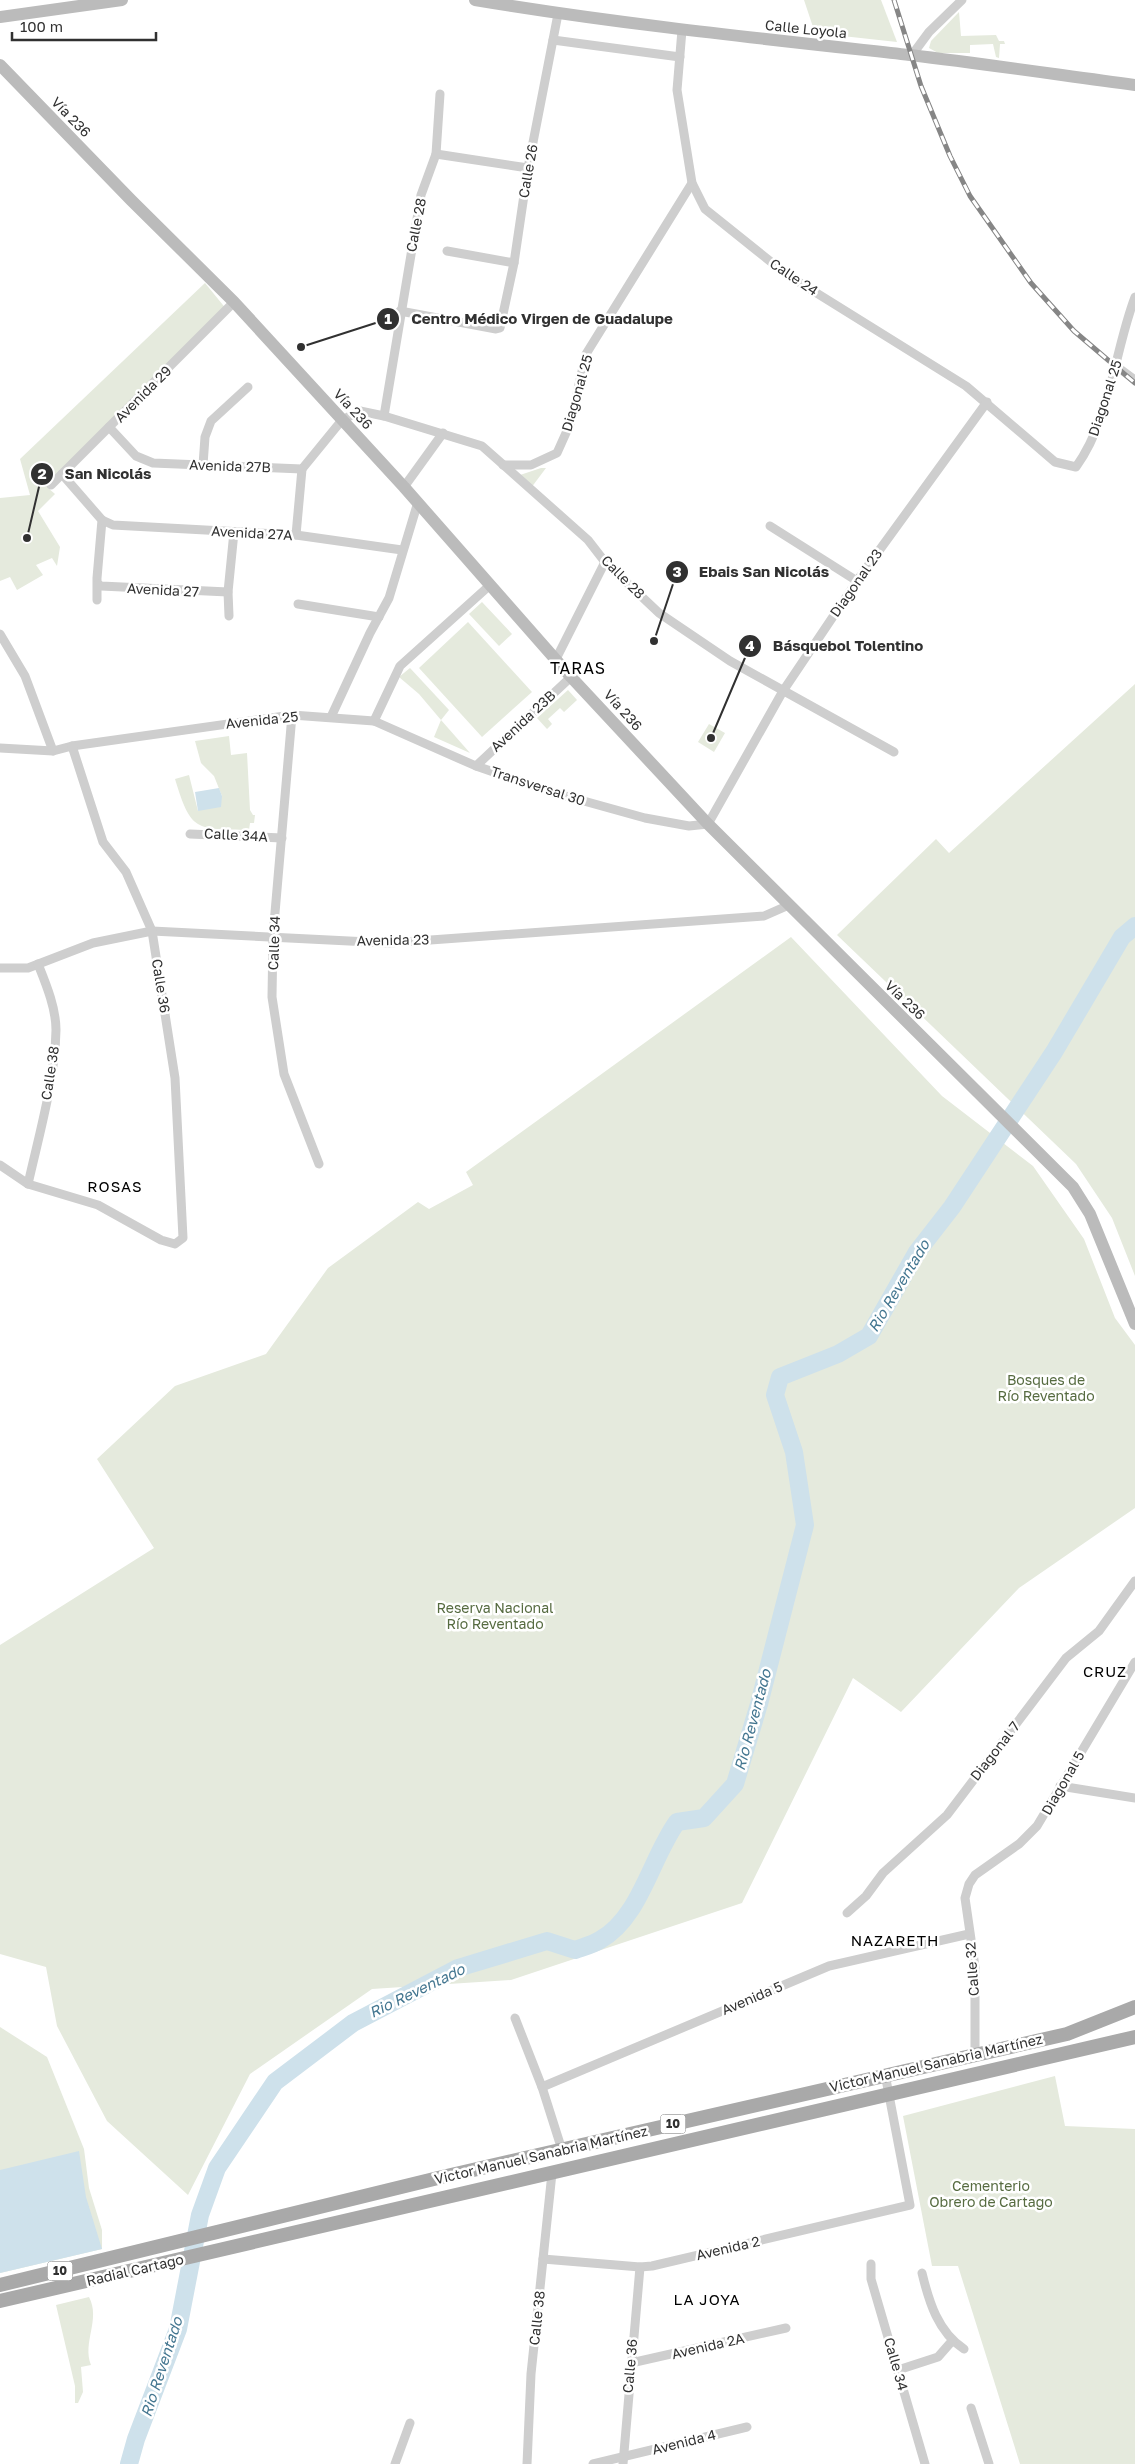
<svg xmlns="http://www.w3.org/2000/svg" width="1135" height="2464" font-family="'Golos Text',sans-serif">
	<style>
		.green { fill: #e5eadd }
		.water { fill: #cee1eb }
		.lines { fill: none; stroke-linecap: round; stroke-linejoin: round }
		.river { stroke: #cee1eb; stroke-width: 18 }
		.street { stroke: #cecece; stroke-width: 9 }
		.secondary { stroke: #bbb; stroke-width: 12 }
		.primary { stroke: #a9a9a9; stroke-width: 14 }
		.rail-casing { stroke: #868686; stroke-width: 5 }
		.rail { stroke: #fff; stroke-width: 3; stroke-dasharray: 9; stroke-linecap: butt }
		.labels { text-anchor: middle; stroke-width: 5; stroke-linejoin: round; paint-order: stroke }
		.shield { fill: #fff; stroke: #6f6f6f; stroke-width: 1 }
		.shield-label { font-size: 12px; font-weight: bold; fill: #313131 }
		.street-label { font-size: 14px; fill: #313131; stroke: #fff }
		.park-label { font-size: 14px; fill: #566b40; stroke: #fff }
		.neighbourhood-label { font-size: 15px; letter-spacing: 1px; fill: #000; stroke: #fff }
		.water-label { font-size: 15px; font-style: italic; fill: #437690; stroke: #fff }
		.quarter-label { font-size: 16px; letter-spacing: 1px; fill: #000; stroke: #fff }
		.leader { fill: none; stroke: #313131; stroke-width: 2 }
		.callout-dot { fill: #313131; stroke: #fff; stroke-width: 2 }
		.mark-label { font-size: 15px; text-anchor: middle; font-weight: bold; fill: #fff }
		.callout-label { font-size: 15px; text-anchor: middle; font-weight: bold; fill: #313131; stroke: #fff; stroke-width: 5; stroke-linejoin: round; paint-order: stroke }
	</style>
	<rect width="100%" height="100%" fill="#fff"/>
	<!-- green -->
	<g class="green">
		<polygon points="804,0 881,0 897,42 815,33"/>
		<polygon points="959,12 961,36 996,35 999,41 1004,41 1005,44 1000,44 999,58 996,57 993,44 970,45 970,53 938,53 929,48 931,41"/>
		<polygon points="205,283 227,310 48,488 55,494 38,511 60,547 57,566 52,558 36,565 43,575 17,590 10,577 0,581 0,498 30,495 20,459"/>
		<polygon points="541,468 546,468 531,488 520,475"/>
		<polygon points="482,602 512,634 499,646 469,614"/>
		<polygon points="468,622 532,692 482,737 419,668"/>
		<polygon points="410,668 449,710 441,720 470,753 434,737 441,720 419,694 399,677"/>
		<polygon points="1135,684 1135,1276 1112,1218 1076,1164 837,935 936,839 949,853"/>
		<polygon points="568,690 577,700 564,712 560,708 548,719 552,724 547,729 537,718"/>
		<polygon points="709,724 725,733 714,752 698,742"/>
		<path d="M229,736L231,755L247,753L250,810L253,815H255L254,823H250L249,830C196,829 191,832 175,779L189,775L198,811L222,796L214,776L201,763L195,741Z"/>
		<polygon points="791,937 942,1096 1033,1166 1084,1239 1115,1318 1135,1345 1135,1508 1019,1588 901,1712 853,1678 742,1903 511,1980 372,1989 250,2074 188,2195 107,2121 57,2026 46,1967 0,1954 0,1645 154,1548 97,1459 175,1386 266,1354 328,1268 418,1202 429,1209 473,1185 466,1172"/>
		<polygon points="0,2027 47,2057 84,2149 89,2188 102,2230 102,2249 0,2273"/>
		<polygon points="1055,2076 1065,2126 1135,2129 1135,2464 1020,2464 958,2266 932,2266 903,2116"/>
		<path d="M89,2297C101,2320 82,2342 91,2365L81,2367L83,2392L78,2403H75V2386L56,2305Z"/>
	</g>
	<!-- water -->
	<g class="water">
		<polygon points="219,788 222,796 221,807 198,811 195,792"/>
		<polygon points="79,2151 86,2197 102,2249 0,2273 0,2170"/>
	</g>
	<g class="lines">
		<!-- river -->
		<path class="river" d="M129,2464L136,2439L178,2329L200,2215L217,2168L275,2082L353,2023L458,1968L547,1941L575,1950C583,1947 592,1945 600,1940C640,1918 651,1858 677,1822L704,1818L735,1784L759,1704L805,1525L794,1452L775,1395L780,1377L838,1354L869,1336L917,1252L952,1207L1054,1052L1122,937L1135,926"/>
		<!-- street -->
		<g class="street">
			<path d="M682,30L677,90L692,183L705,209L786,274L966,386L1055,462L1076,467C1111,418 1114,352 1135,297"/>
			<polyline points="553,40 680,57"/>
			<polyline points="912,55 929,32 962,0"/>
			<polyline points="436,154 528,168"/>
			<polyline points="447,251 514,263"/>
			<polyline points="400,311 496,329 500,328 514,263 528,168 558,14"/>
			<polyline points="1116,366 1135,380"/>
			<polyline points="384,416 421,195 436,154 440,94"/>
			<polyline points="109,427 136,456 153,463 302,469 342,420 360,411 384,416 482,446 588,540 605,562 659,613 730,661 894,752"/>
			<polyline points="203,465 205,437 211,421 248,387"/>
			<polyline points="503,465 531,465 557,453 570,424 586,354 692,183"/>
			<polyline points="62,474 102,520 97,578 97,600"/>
			<polyline points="51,485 234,302"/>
			<polyline points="404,487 443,433"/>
			<polyline points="102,520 113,525 296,535 402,550"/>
			<polyline points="770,526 857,581"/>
			<polyline points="296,535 302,469"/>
			<polyline points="98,584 101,586 228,592"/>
			<polyline points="298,604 379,617"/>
			<polyline points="229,616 228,592 234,532"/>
			<polyline points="0,634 25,676 53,751"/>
			<polyline points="556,659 605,562"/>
			<polyline points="292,715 273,936 272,997 284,1074 319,1164"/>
			<polyline points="331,717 370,633 389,598 418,502"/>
			<polyline points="374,721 476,766 555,793 645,818 689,826 708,824 783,691 857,581 987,402"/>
			<polyline points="0,748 53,751 72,746 292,715 374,721 400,666 489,586"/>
			<polyline points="476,766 571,677"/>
			<polyline points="190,834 282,838"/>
			<polyline points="0,968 28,968 93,943 152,931 389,943 764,916 789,905"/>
			<polyline points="0,1165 28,1184 98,1205 161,1240 175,1244 183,1238 175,1078 152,931 126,872 103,842 72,746"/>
			<path d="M28,1184C39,1135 55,1080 56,1030C56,1008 46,984 38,964"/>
			<polyline points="1060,1786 1135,1798"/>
			<polyline points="847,1913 866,1896 883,1873 947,1815 1066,1658 1099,1631 1135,1581"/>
			<polyline points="515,2018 542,2087 562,2150"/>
			<polyline points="975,2055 975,1967 965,1898 969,1884 975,1875 1019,1844 1037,1826 1135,1662"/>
			<polyline points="542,2087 829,1966 969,1934"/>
			<polyline points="543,2259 640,2267 652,2266 910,2205 885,2074"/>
			<polyline points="871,2264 871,2279 925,2464"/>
			<path d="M922,2273C929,2302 938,2332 964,2349"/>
			<polyline points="631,2363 786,2328"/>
			<polyline points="898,2370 938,2357 952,2341"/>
			<polyline points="971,2408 989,2464"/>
			<polyline points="395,2464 410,2423"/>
			<polyline points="527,2464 531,2374 552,2173"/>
			<polyline points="593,2464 747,2427"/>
			<polyline points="623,2464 640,2267"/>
		</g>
		<!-- secondary -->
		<g class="secondary">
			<path d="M475,0C619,24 765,39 910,55C985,64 1060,75 1135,85"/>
			<polyline points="0,17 122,0"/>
			<polyline points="0,65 131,200 234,302 404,487 571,677 708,824 1073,1187 1090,1214 1135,1324"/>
		</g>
		<!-- primary -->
		<g class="primary">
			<polyline points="0,2285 438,2178 1067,2034 1135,2007"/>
			<polyline points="0,2301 1135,2037"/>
		</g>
		<!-- rail casing -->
		<g class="rail-casing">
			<polyline id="rail" points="894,0 921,86 950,156 970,196 1031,283 1074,331 1135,383"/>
		</g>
		<!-- rail -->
		<use href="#rail" class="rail"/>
	</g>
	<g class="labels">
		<!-- shield labels -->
		<g class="shield">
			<rect x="660.5" y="2114.5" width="25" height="19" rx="4"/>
			<rect x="47.5" y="2261.5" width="25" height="19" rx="4"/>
		</g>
		<g class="shield-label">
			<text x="673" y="2128">10</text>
			<text x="60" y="2275">10</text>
		</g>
		<!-- street labels -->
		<g class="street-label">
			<text transform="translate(806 29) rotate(6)" y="5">Calle Loyola</text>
			<text transform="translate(71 117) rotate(46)" y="5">Vía 236</text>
			<text transform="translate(528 171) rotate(-80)" y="5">Calle 26</text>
			<text transform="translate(416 225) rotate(-79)" y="5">Calle 28</text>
			<text transform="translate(794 277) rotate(34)" y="5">Calle 24</text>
			<text transform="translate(577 393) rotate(-74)" y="5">Diagonal 25</text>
			<text transform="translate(143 394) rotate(-45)" y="5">Avenida 29</text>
			<text transform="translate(1105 398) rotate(-72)" y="5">Diagonal 25</text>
			<text transform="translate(353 409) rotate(47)" y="5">Vía 236</text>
			<text transform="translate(230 466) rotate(2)" y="5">Avenida 27B</text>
			<text transform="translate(252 533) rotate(3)" y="5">Avenida 27A</text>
			<text transform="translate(623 577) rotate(45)" y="5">Calle 28</text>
			<text transform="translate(856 583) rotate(-55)" y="5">Diagonal 23</text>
			<text transform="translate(163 590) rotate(3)" y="5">Avenida 27</text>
			<text transform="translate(623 710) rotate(48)" y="5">Vía 236</text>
			<text transform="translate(262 720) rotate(-6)" y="5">Avenida 25</text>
			<text transform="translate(523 721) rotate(-43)" y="5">Avenida 23B</text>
			<text transform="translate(538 786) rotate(18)" y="5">Transversal 30</text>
			<text transform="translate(236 835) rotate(3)" y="5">Calle 34A</text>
			<text transform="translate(393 940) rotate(-1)" y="5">Avenida 23</text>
			<text transform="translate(274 943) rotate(-88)" y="5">Calle 34</text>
			<text transform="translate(161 986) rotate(81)" y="5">Calle 36</text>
			<text transform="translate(905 1000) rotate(44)" y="5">Vía 236</text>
			<text transform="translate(50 1073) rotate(-81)" y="5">Calle 38</text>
			<text transform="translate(995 1751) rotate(-52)" y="5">Diagonal 7</text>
			<text transform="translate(1063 1783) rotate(-60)" y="5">Diagonal 5</text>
			<text transform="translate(972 1969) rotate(-94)" y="5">Calle 32</text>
			<text transform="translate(752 1998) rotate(-23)" y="5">Avenida 5</text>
			<text transform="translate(936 2063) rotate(-13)" y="5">Victor Manuel Sanabria Martínez</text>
			<text transform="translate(541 2155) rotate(-13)" y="5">Victor Manuel Sanabria Martínez</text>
			<text transform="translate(728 2248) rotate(-13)" y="5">Avenida 2</text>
			<text transform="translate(135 2270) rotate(-13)" y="5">Radial Cartago</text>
			<text transform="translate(537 2318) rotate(-84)" y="5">Calle 38</text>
			<text transform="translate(708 2346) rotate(-13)" y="5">Avenida 2A</text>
			<text transform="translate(896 2364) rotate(74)" y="5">Calle 34</text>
			<text transform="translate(630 2366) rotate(-85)" y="5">Calle 36</text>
			<text transform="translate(684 2442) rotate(-14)" y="5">Avenida 4</text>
		</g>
		<!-- park labels -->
		<g class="park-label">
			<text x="1046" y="1385">Bosques de<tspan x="1046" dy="16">Río Reventado</tspan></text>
			<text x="495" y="1613">Reserva Nacional<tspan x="495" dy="16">Río Reventado</tspan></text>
			<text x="991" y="2191">Cementerio<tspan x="991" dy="16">Obrero de Cartago</tspan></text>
		</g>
		<!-- neighbourhood labels -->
		<g class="neighbourhood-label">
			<text x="115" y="1192">ROSAS</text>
			<text x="1105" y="1677">CRUZ</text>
			<text x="895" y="1946">NAZARETH</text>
			<text x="707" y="2305">LA JOYA</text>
		</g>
		<!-- water labels -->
		<g class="water-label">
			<text transform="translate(899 1286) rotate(-59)" y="5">Rio Reventado</text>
			<text transform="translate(753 1720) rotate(-75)" y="5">Rio Reventado</text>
			<text transform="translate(417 1991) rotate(-26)" y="5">Rio Reventado</text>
			<text transform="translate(162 2367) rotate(-72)" y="5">Rio Reventado</text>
		</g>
		<!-- quarter labels -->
		<g class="quarter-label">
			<text x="578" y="674">TARAS</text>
		</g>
	</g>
	<!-- callouts -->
	<path class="leader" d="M301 347L388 319M27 538L42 474M654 641L677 572M711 738L750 646"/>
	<g class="callout-dot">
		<circle cx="301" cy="347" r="5"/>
		<circle cx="27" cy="538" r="5"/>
		<circle cx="654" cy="641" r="5"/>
		<circle cx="711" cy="738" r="5"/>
		<circle cx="388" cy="319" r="12"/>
		<circle cx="42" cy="474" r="12"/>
		<circle cx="677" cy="572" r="12"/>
		<circle cx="750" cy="646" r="12"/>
	</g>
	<g class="mark-label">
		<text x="388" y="324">1</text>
		<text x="42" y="479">2</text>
		<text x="677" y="577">3</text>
		<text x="750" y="651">4</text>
	</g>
	<g class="callout-label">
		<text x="542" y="324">Centro Médico Virgen de Guadalupe</text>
		<text x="108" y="479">San Nicolás</text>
		<text x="764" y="577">Ebais San Nicolás</text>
		<text x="848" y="651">Básquebol Tolentino</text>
	</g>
	<!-- scale -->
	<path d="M12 32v8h144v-8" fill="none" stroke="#313131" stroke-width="2.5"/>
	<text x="20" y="32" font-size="15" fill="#313131" stroke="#ffffff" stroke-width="4" paint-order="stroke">100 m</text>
</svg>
